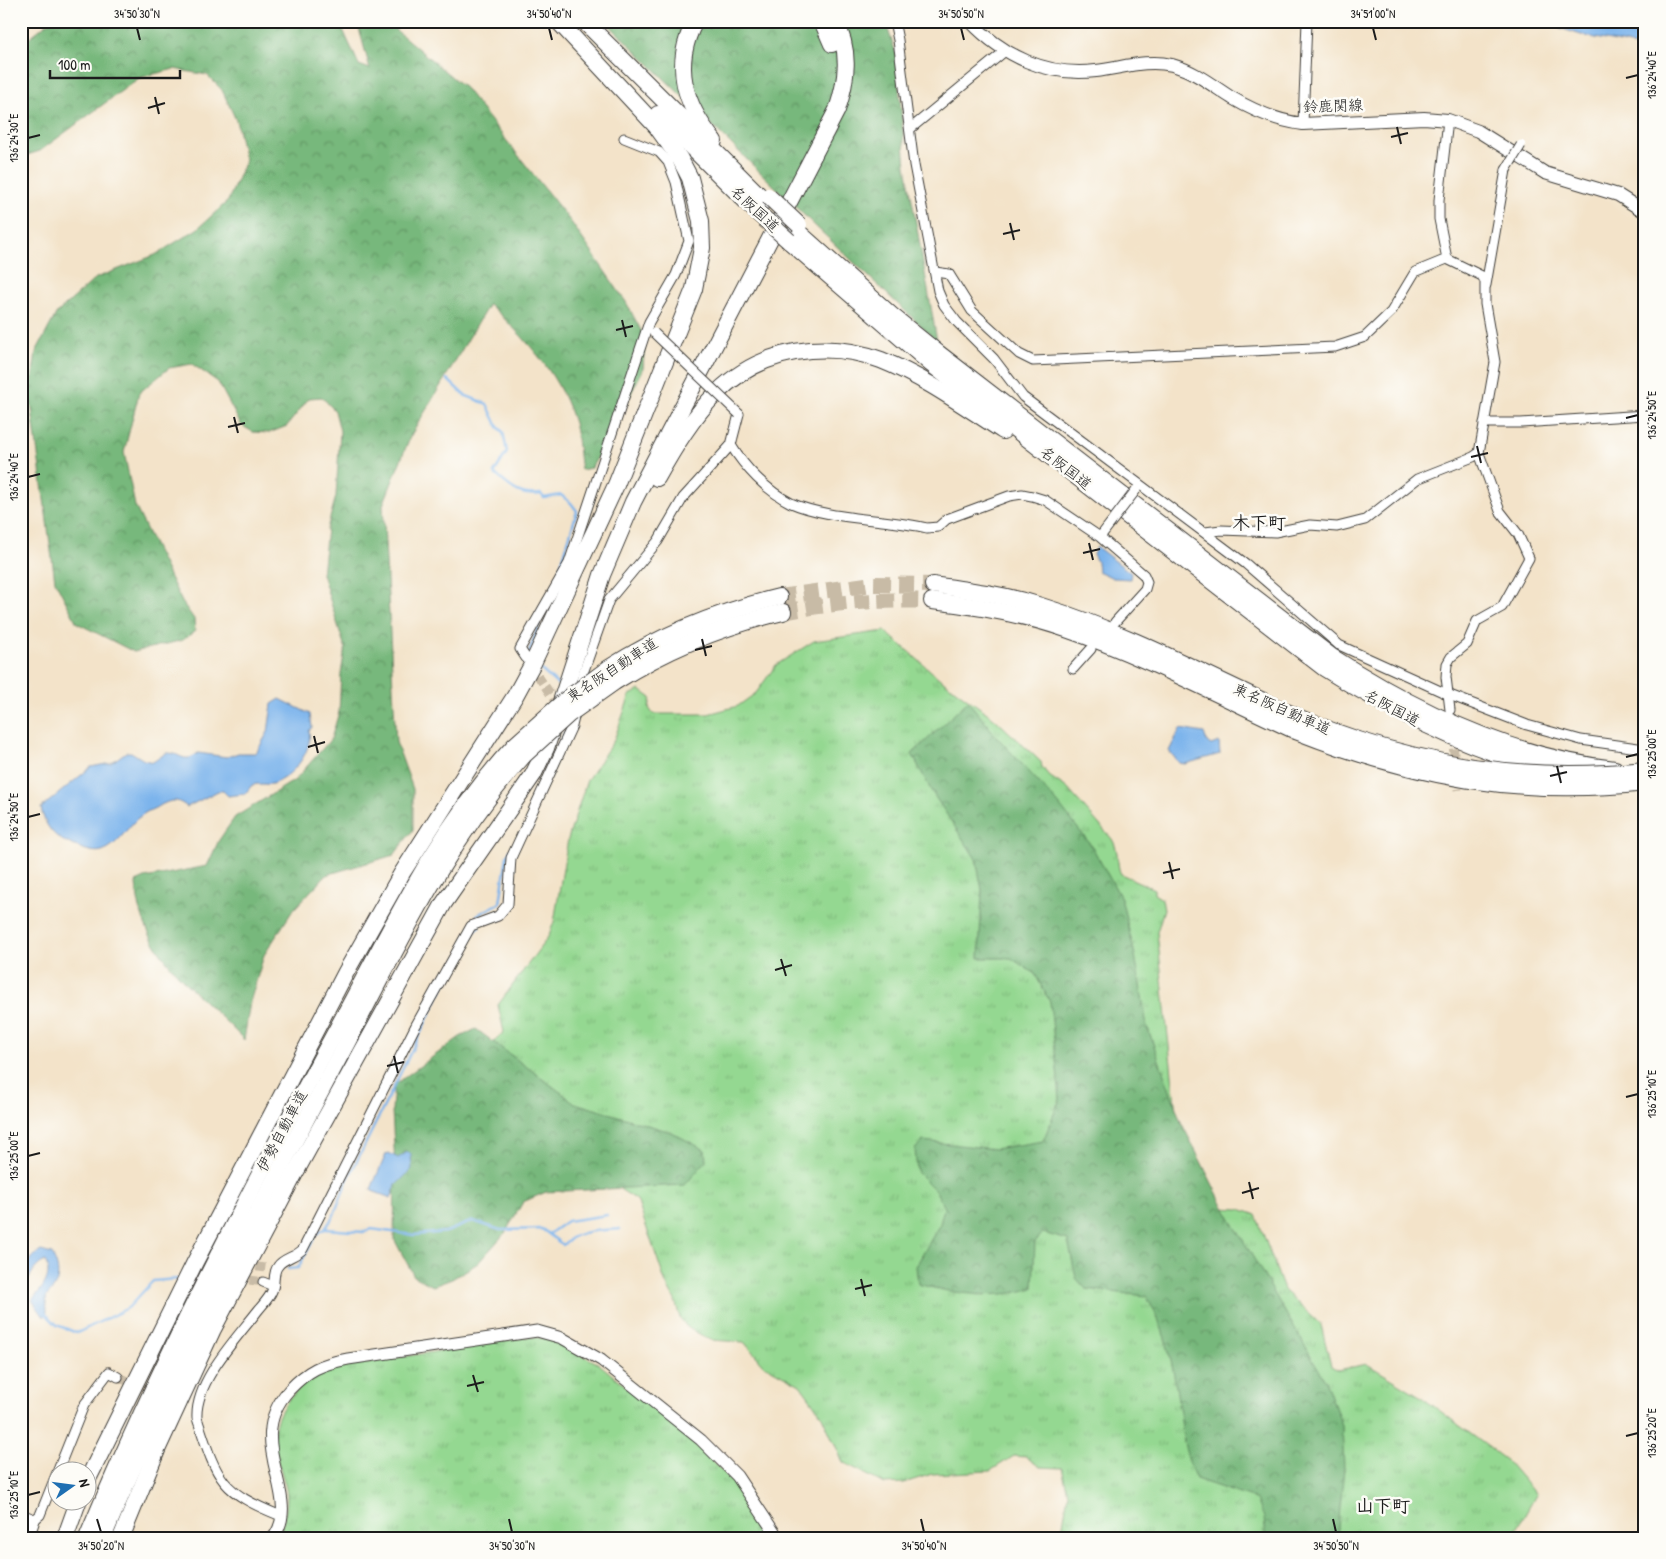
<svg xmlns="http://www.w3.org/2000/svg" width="1666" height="1559" font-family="'Patrick Hand','Klee One',sans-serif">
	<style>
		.grass { fill: url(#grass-tufts); stroke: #587a56 }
		.forest { fill: url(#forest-crowns); stroke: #4a6a4c }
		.water { fill: #7cb4ec; stroke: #4c6884 }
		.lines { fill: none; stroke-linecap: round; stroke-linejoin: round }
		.stream { stroke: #7cb4ec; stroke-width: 2.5 }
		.minor-tunnel { stroke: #c8bba6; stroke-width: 9; stroke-dasharray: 9 4.5; stroke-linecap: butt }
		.motorway-tunnel { stroke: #c8bba6; stroke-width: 16; stroke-dasharray: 16 8; stroke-linecap: butt }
		.minor-casing { stroke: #3c3a36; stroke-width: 11 }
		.tertiary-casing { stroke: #3c3a36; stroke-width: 13 }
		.secondary-casing { stroke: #3c3a36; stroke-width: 14 }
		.motorway-casing { stroke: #3c3a36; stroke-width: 18 }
		.minor { stroke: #fff; stroke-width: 9 }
		.tertiary { stroke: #fff; stroke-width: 11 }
		.secondary { stroke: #fff; stroke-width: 12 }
		.motorway { stroke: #fff; stroke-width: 16 }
		.minor-bridge-casing { stroke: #3c3a36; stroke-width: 11; stroke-linecap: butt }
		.motorway-bridge-casing { stroke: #3c3a36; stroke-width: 18; stroke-linecap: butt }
		.minor-bridge { stroke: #fff; stroke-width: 9 }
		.motorway-bridge { stroke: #fff; stroke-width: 16 }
		.ticks { fill: none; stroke: #1c1c1c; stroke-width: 2 }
		.labels { text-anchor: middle; stroke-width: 5; stroke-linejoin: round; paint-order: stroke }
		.street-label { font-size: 15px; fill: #1c1c1c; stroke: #fdfcf7 }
		.quarter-label { font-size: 18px; font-weight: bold; fill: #1c1c1c; stroke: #fdfcf7 }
		.neatline { fill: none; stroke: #1c1c1c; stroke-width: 2 }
		.ticks-label { font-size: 12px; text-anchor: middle; fill: #1c1c1c }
	</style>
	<defs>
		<pattern id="grass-tufts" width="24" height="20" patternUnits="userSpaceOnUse" patternTransform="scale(1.25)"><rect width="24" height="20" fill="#94d891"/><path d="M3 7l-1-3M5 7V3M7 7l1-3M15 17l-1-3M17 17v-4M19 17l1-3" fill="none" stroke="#7fb97c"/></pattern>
		<pattern id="forest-crowns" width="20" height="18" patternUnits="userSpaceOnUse" patternTransform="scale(1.25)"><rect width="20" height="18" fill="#77b87b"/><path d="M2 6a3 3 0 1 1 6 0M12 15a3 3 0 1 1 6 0" fill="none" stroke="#619564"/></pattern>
	</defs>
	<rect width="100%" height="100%" fill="#fdfcf7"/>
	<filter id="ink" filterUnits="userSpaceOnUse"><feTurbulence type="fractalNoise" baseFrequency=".02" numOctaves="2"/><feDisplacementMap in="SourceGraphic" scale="10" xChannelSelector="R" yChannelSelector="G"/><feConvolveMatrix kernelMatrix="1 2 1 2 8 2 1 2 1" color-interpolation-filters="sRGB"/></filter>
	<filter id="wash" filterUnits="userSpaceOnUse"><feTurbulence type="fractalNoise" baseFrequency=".0096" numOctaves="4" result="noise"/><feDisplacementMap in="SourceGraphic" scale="20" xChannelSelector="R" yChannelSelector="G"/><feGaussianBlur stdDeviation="1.12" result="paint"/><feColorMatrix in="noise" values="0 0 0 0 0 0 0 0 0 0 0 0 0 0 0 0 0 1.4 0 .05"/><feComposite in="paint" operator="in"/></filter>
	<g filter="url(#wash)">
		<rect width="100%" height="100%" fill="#f3e3c9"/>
		<!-- grass -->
		<g class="grass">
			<path d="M885,631L939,678L994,718L1041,762L1042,767L1049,776L1067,788L1112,839C1120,852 1116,866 1121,874L1154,889V894L1162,899L1164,909L1157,932L1177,1122L1221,1208L1240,1209L1256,1215L1284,1290L1321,1325L1331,1366L1338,1370L1367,1364L1420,1396L1507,1461L1536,1495L1512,1538H1061L1068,1493L1062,1468L1040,1467L1026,1457L1014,1456L990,1471L932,1474L904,1483L884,1484L843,1462L821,1414L800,1385L764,1365L744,1342L710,1340L687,1327L680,1318L675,1300L666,1284L637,1200L607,1181L481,1052L504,1032L498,1005L548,937L554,922L568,839L587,780L614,740L630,695L640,690L651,698L649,708L653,714H708L738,706L756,693L776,665L814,641Z"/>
			<path d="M528,1337L552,1339L599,1364L694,1442L731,1480L771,1538H277C283,1524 287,1511 287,1496C286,1482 278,1466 275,1451C267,1413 297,1386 326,1369Z"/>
		</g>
		<!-- forest -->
		<g class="forest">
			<path d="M70,21L88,24L112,21H339L359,65L370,69L357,21H385L465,88L571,222L626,302L645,338L643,369L609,439L591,468L581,470C578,453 578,433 572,417C557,371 524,337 489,304L410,437L383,505L396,742L413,789V830L394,855L326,875L293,910L264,955L250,1002L244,1040C198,991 140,956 136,882L145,878L207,866L219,840L235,817L295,780L331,739L339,712L341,674L345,648L322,574L327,529L336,496L340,431L335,411L322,397L309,398L287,426L269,433L253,432L241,425L218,382L192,364L169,368L139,393L124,452L135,506L182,602L194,619L195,631L183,640L134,652L77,623L55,581L30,395L36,352L56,314L96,278L155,255L197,229L228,201L245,161L236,120L222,90L207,75L174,69L139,78L40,151L27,155L21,153V44L49,22Z"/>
			<polygon points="605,21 885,21 896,53 906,166 937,341 811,222"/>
			<path d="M968,701L997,737L1056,801L1091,845L1121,898L1135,955L1147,1026L1181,1122L1226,1211L1325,1380L1342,1426L1344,1468L1337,1538H1266L1264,1518L1257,1500L1196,1479C1185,1457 1183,1437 1180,1413C1174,1373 1168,1331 1146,1296L1086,1289L1076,1278L1068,1240L1043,1233L1035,1242L1033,1288C996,1300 954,1294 918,1284L916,1266L940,1224L944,1208L936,1191L917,1172L915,1149L923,1141L995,1149L1043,1141L1060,1099L1050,1002L1035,974L1011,958H979L982,890L976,859L932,792L912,754Z"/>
			<polygon points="476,1029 575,1103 671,1132 705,1150 706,1161 685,1185 546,1192 523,1202 505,1233 478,1263 452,1279 433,1286 414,1276 394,1239 395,1166 392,1110 394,1085 460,1037"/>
		</g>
		<!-- water -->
		<g class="water">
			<polygon points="1539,21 1613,21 1626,27 1645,31 1645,48 1581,35"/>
			<polygon points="1097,547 1131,573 1130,579 1113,578 1098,571 1097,562 1093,554"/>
			<path d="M280,699L310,714L312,727L309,731C313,752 292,777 272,784C266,785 259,783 252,785L245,794L228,796L223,791H218L187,807C176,798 171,800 159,806C154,809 147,811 142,815C128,824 119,846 102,851C92,854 78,847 68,843C53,837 44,824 41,808L91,767L111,763L126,752H131L144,760L153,762L166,753C181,752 183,765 198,753L227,757L238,753H256L268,732L272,704Z"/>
			<polygon points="1180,729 1204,733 1207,742 1211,745 1219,742 1220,754 1185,764 1179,763 1169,751"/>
			<polygon points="407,1152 411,1154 412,1169 396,1185 391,1198 372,1191 371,1189 386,1154 389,1153 398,1158"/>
			<path d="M41,1251L52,1254C58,1266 61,1277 53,1289C51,1292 48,1293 46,1298L47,1312L44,1317L32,1300C41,1290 54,1276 45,1261C31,1268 29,1281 21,1293C21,1272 22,1263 41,1251Z"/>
		</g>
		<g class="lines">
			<!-- stream -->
			<g class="stream">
				<path d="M447,379L464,395L487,404L498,427L503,432L507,452L494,473C510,487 519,497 541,494L544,498L561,495L571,503L577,511L559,572"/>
				<polyline points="528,656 539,624"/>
				<polyline points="540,669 557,684"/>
				<polyline points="558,747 565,732"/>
				<polyline points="477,915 500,903 507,856 510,850"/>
				<polyline points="465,946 476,929 479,927"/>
				<path d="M326,1229L363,1232L371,1229L414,1235L446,1232L473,1221L500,1230L542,1229L563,1245C577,1229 600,1231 620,1229"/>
				<polyline points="549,1234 567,1221 607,1215"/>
				<polyline points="288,1269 298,1268 315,1237 319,1232 325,1229 333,1217 347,1181 452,969"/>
				<polyline points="45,1313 57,1325 77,1333 128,1308 153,1281 177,1279"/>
			</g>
		</g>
	</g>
	<g filter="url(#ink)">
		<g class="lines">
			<!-- minor-tunnel -->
			<g class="minor-tunnel">
				<polyline points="530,664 559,707"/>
				<polyline points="1452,735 1458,790"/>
				<polyline points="243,1265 266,1268"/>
				<polyline points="236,1278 263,1282"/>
				<polyline points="118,1377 155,1393"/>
			</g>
			<!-- motorway-tunnel -->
			<g class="motorway-tunnel">
				<polyline points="779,597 873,584 933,585"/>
				<path d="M783,612C833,602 882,599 932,601"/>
			</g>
			<!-- minor casing -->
			<g class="minor-casing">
				<g id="minor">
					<polyline points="894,21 898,40 914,165 938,291 944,305 957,322 994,359 1023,397 1246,564 1339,645 1447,694 1527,725 1581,740 1645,749"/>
					<polyline points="1303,124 1307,21"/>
					<polyline points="910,129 1005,51"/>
					<polyline points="1447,259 1439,219 1439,200 1448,120"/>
					<polyline points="935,272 949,274 972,311 1019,354 1033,361 1335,347 1365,337 1391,312 1415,272 1447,259 1482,276 1485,281 1485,304 1495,362 1479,453 1500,511 1518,534 1529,558 1502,607 1477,621 1467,644 1451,657 1447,664 1446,677 1450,710"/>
					<polyline points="1486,285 1506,170"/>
					<path d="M739,414L731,445C744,467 767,491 791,503C827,519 887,519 927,528L938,527L947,519L1009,496L1022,494L1032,496L1045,500L1100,537L1144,575L1147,582L1145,589L1115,622"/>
					<polyline points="1484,423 1521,423 1645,415"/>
					<polyline points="1205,532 1221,530 1275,532 1310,525 1337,527 1365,520 1417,479 1473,457 1479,453"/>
					<polyline points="526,658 520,649 569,563 649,322 676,275 689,241 676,182 668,162 659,152 624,138"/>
					<polyline points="1073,669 1091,649"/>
					<polyline points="580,689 582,676 609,600 658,541 683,498 731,445"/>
					<polyline points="263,1282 273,1286"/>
					<path d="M281,1516C219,1491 217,1479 197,1418C195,1382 235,1340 256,1313C261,1306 269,1299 272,1291C276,1283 272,1273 278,1266C283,1258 296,1257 303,1249L416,1025L471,926L498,916L508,904L511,858L572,726L576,709"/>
					<polyline points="34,1520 40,1515 84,1405 109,1372 118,1377"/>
				</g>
			</g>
			<!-- tertiary casing -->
			<g class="tertiary-casing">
				<g id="tertiary">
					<polyline points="21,1515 34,1520 28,1538"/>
					<path d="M273,1538C305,1496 241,1443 289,1390C308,1370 321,1364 348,1359L537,1331L562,1338L601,1360L701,1440L737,1476L778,1538"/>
				</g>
			</g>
			<!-- secondary casing -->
			<g class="secondary-casing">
				<path id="secondary" d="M970,21C1003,56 1047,77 1096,71C1122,68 1146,59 1172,65C1195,71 1213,86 1232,98C1254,111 1277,121 1303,124L1424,118L1448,120L1478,131L1545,173L1618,195L1645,212"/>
			</g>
			<!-- motorway casing -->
			<g class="motorway-casing">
				<g id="motorway">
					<polyline points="584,21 765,201"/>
					<path d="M695,21C672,65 684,104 714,141"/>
					<polyline points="822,21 832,44"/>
					<polyline points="658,114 758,213"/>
					<path d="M796,230L891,315L938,353L1332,657C1417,712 1513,758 1615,769"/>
					<path d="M789,241L931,364L1324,668C1395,713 1469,750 1551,770"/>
					<path d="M657,478C693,414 730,357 810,350C834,348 858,351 881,360C924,377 964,406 1003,431"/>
					<path d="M933,585C969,590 1006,595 1041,606C1132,634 1215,680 1302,719"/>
					<path d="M932,601C978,606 1023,614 1066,629C1145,656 1220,696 1296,731"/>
					<path d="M609,668C662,634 718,612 779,597"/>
					<path d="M616,681C669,648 723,626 783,612"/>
					<polyline points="88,1479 195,1262 346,972 402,873 515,696 533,663 616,485 694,289 702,248 701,221 690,178 680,159 656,126 558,21"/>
					<polyline points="65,1538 78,1502"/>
					<path d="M87,1538C160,1363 247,1195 337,1029C390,931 438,827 515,745"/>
					<path d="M103,1538C172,1370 257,1211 342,1052C397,949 445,842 524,755"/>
					<path d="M121,1538L157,1450L213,1329L294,1175L444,903L533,775L546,748L602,575L633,502L837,110C847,80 851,50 835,21"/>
				</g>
			</g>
			<!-- minor -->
			<use href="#minor" class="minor"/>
			<!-- tertiary -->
			<use href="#tertiary" class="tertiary"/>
			<!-- secondary -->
			<use href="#secondary" class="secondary"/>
			<!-- motorway -->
			<use href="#motorway" class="motorway"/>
			<!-- minor-bridge casing -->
			<g class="minor-bridge-casing">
				<g id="minor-bridge">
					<polyline points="1506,170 1521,145"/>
					<polyline points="654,333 739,414"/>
					<polyline points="1103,533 1136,490"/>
				</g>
			</g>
			<!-- motorway-bridge casing -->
			<g class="motorway-bridge-casing">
				<g id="motorway-bridge">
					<polyline points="768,196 799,225"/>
					<polyline points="758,213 789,241"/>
					<path d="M1302,719C1412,765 1526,783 1645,770"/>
					<path d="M1296,731C1413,777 1519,797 1645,783"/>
					<polyline points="515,745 563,702 609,668"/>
					<polyline points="524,755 568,715 616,681"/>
				</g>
			</g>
			<!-- minor-bridge -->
			<use href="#minor-bridge" class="minor-bridge"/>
			<!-- motorway-bridge -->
			<use href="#motorway-bridge" class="motorway-bridge"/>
		</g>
	</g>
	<!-- ticks -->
	<path class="ticks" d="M137,28L140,40M549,28L552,40M961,28L964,40M1373,28L1376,40M1626,78L1638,75M155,97L159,114M148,108L165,103M1397,127L1401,144M1391,137L1408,133M28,138L40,135M1010,223L1014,240M1003,234L1020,230M622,320L626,337M616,330L633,326M234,417L238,433M1626,418L1638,415M228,427L245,423M1477,446L1481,463M1471,457L1488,453M28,477L40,474M1089,543L1093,560M1083,553L1100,549M702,639L706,656M695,650L712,646M314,736L318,753M308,747L325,742M1626,757L1638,754M1557,766L1561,783M1550,776L1567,772M28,817L40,814M1169,862L1173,879M1163,873L1180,869M781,959L786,976M775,970L792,965M394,1056L398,1073M387,1066L404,1062M1626,1097L1638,1094M28,1156L40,1153M1249,1182L1253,1199M1242,1193L1259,1188M861,1279L865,1296M855,1289L872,1285M473,1375L478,1392M467,1386L484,1382M1626,1436L1638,1433M28,1495L40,1492M97,1519L101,1532M509,1519L512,1532M921,1519L924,1532M1333,1519L1336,1532"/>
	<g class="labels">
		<!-- street labels -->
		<g class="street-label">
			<text transform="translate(1333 106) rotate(-2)" y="5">鈴鹿関線</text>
			<text transform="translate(755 209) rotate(43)" y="5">名阪国道</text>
			<text transform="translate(1066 468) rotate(38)" y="5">名阪国道</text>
			<text transform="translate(612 670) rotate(-33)" y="5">東名阪自動車道</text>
			<text transform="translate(1392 708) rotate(28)" y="5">名阪国道</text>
			<text transform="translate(1282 709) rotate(24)" y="5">東名阪自動車道</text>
			<text transform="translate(282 1131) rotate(-62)" y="5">伊勢自動車道</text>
		</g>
		<!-- quarter labels -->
		<g class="quarter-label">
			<text x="1259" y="529">木下町</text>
			<text x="1383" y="1512">山下町</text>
		</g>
	</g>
	<!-- margin -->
	<rect width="1666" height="1559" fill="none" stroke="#fdfcf7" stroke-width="55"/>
	<!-- north arrow -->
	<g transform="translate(72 1486) rotate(76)"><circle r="24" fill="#fdfcf7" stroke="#a3a29f"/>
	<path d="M0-4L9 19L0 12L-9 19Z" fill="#1f6fb2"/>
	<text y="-8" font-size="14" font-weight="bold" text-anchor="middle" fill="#1c1c1c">N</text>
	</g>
	<!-- scale -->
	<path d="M50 70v8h130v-8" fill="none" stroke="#1c1c1c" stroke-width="2.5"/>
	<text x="58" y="70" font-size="15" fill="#1c1c1c" stroke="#fdfcf7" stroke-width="4" paint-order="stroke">100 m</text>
	<rect x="28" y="28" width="1610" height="1504" class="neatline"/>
	<g class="ticks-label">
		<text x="137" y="18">34°50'30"N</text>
		<text x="549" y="18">34°50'40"N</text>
		<text x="961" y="18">34°50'50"N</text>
		<text x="1373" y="18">34°51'00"N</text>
		<text transform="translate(1652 75) rotate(-90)" y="4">136°24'40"E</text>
		<text transform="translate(14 138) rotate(-90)" y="4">136°24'30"E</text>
		<text transform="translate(1652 415) rotate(-90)" y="4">136°24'50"E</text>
		<text transform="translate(14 477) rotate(-90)" y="4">136°24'40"E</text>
		<text transform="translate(1652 754) rotate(-90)" y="4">136°25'00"E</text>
		<text transform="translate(14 817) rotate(-90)" y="4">136°24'50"E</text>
		<text transform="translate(1652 1094) rotate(-90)" y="4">136°25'10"E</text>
		<text transform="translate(14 1156) rotate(-90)" y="4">136°25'00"E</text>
		<text transform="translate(1652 1433) rotate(-90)" y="4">136°25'20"E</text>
		<text transform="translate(14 1495) rotate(-90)" y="4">136°25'10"E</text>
		<text x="101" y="1550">34°50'20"N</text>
		<text x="512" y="1550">34°50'30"N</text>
		<text x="924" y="1550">34°50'40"N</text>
		<text x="1336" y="1550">34°50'50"N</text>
	</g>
</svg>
